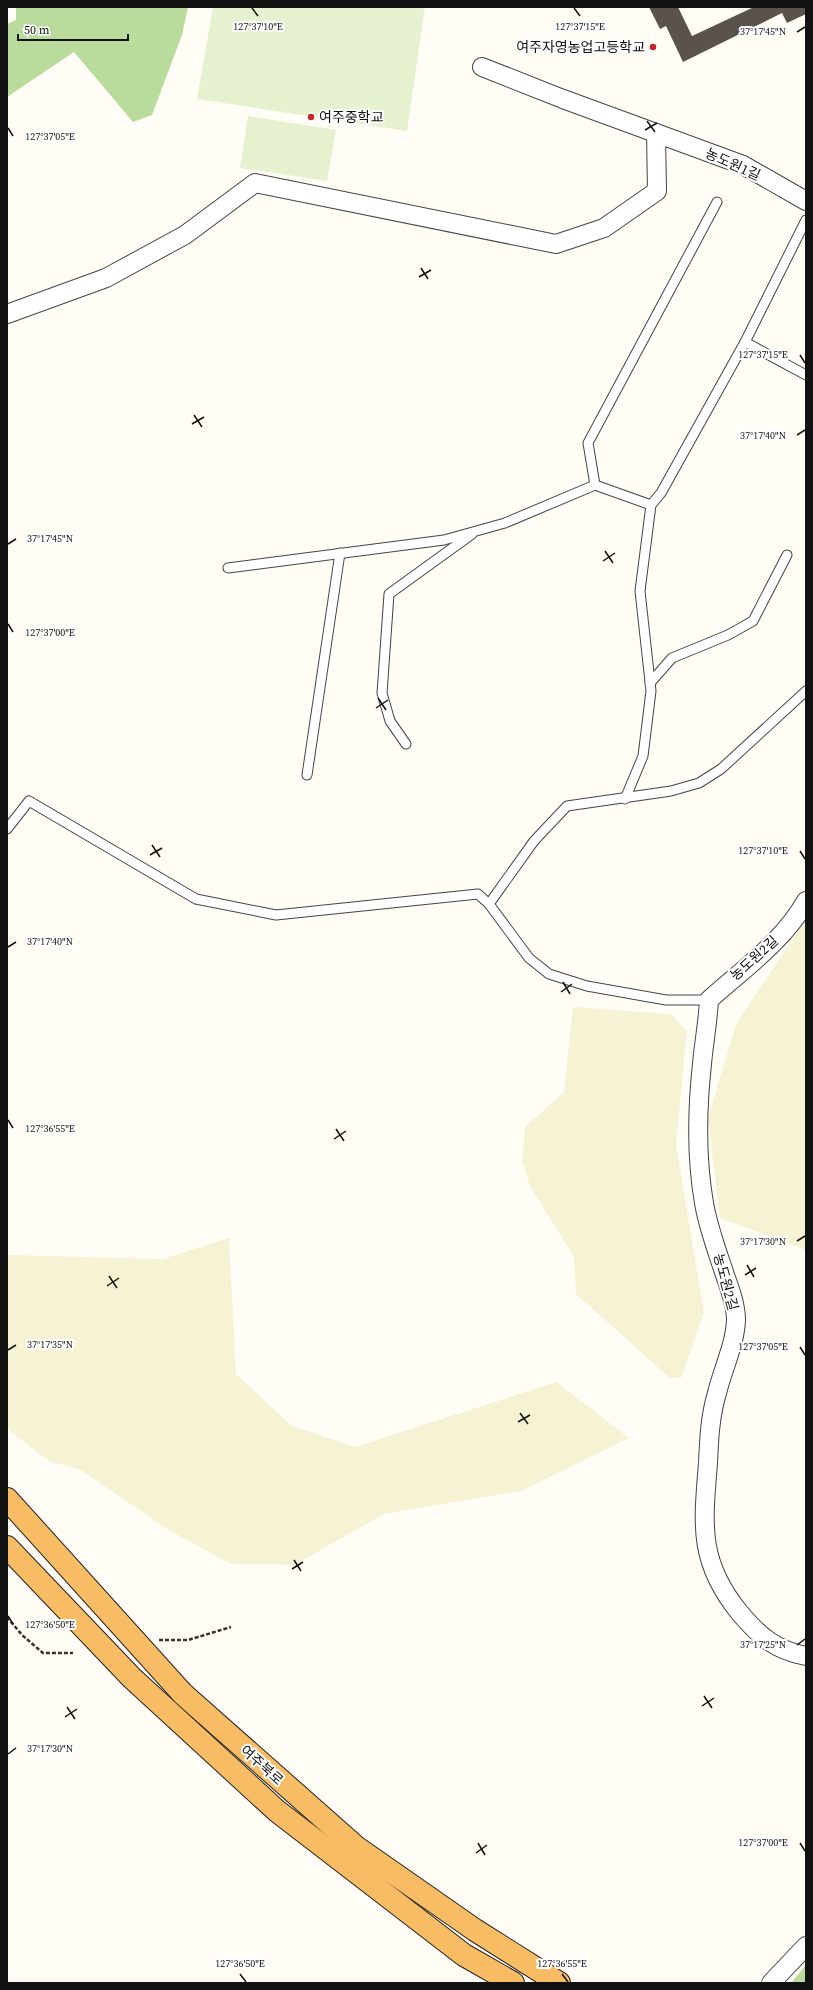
<svg xmlns="http://www.w3.org/2000/svg" width="813" height="1990" font-family="'Source Serif 4','Noto Sans KR',serif">
	<style>
		.farmland { fill: #f6f3d4 }
		.forest { fill: #b9dc9c }
		.pitch { fill: #e6f2cf }
		.building { fill: #5a524d }
		.lines { fill: none; stroke-linecap: round; stroke-linejoin: round }
		.service-casing { stroke: #444; stroke-width: 11 }
		.minor-casing { stroke: #444; stroke-width: 20 }
		.trunk-casing { stroke: #222; stroke-width: 24 }
		.path { stroke: #333; stroke-width: 2.5; stroke-dasharray: 4 2; stroke-linecap: butt }
		.service { stroke: #fff; stroke-width: 9 }
		.minor { stroke: #fff; stroke-width: 18 }
		.trunk { stroke: #f7bc64; stroke-width: 22 }
		.ticks { fill: none; stroke: #111; stroke-width: 1.5 }
		.poi-dot { fill: #c4262e; stroke: #fff; stroke-width: 1.5 }
		.labels { text-anchor: middle; stroke-width: 4; stroke-linejoin: round; paint-order: stroke }
		.poi-label { font-size: 14px; fill: #111; stroke: #fff; text-anchor: end }
		.street-label { font-size: 14px; fill: #111; stroke: #fff }
		.ticks-label { font-size: 10px; text-anchor: middle; fill: #111; stroke: #fff; stroke-width: 4; stroke-linejoin: round; paint-order: stroke }
	</style>
	<rect width="100%" height="100%" fill="#fffdf5"/>
	<!-- farmland -->
	<g class="farmland">
		<polygon points="806,919 806,1081 804,1086 806,1089 806,1250 720,1218 708,1118 736,1024"/>
		<polygon points="573,1007 671,1014 687,1031 676,1144 704,1313 681,1378 670,1378 576,1294 574,1257 530,1186 522,1160 525,1127 564,1092"/>
		<polygon points="229,1238 236,1374 292,1426 355,1447 556,1382 629,1438 521,1491 384,1514 294,1565 231,1564 167,1529 81,1470 49,1461 11,1432 7,1425 7,1255 163,1259"/>
	</g>
	<!-- forest -->
	<g class="forest">
		<polygon points="16,7 188,7 182,35 152,115 133,122 74,52 7,97 7,24 16,20"/>
		<polygon points="806,1965 806,1983 791,1983"/>
	</g>
	<!-- pitch -->
	<g class="pitch">
		<polygon points="213,7 425,7 407,131 197,99"/>
		<polygon points="248,116 336,130 327,181 240,168"/>
	</g>
	<!-- building -->
	<polygon class="building" points="649,7 678,7 692,36 754,7 806,7 806,14 787,23 782,13 683,62 666,26 660,29"/>
	<g class="lines">
		<!-- service casing -->
		<g class="service-casing">
			<g id="service">
				<polyline points="745,342 806,375"/>
				<polyline points="595,485 651,505"/>
				<polyline points="228,568 444,540 505,523 595,485 588,443 717,202"/>
				<polyline points="650,683 672,658 728,635 753,621 787,555"/>
				<polyline points="406,744 390,721 382,693 389,594 472,534"/>
				<polyline points="307,775 340,553"/>
				<polyline points="625,799 643,756 651,691 640,591 651,505 661,493 745,342 806,220"/>
				<polyline points="7,829 29,801 196,899 276,915 478,894 489,904 529,958 549,974 587,986 666,1000 709,1000"/>
				<polyline points="489,904 534,841 567,806 671,791 699,783 721,769 806,691"/>
			</g>
		</g>
		<!-- minor casing -->
		<g class="minor-casing">
			<g id="minor">
				<polyline points="482,67 563,99 743,165 806,201"/>
				<polyline points="7,314 106,278 185,235 255,183 556,244 604,228 657,191 656,133"/>
				<path d="M806,901C783,942 743,969 709,1000C708,1021 704,1042 702,1064C697,1110 696,1157 704,1203C708,1227 717,1251 725,1275C730,1289 736,1305 736,1320C735,1345 723,1368 717,1393C710,1416 709,1440 708,1463C703,1525 698,1561 739,1612C759,1636 775,1650 806,1656"/>
				<polyline points="771,1983 806,1946"/>
			</g>
		</g>
		<!-- trunk casing -->
		<g class="trunk-casing">
			<g id="trunk">
				<polyline points="7,1499 183,1694 356,1847 475,1930 559,1983"/>
				<polyline points="7,1547 132,1678 277,1811 464,1955 513,1983"/>
			</g>
		</g>
		<!-- path -->
		<g class="path">
			<polyline points="7,1617 22,1635 43,1653 73,1653"/>
			<polyline points="159,1640 188,1640 231,1627"/>
		</g>
		<!-- service -->
		<use href="#service" class="service"/>
		<!-- minor -->
		<use href="#minor" class="minor"/>
		<!-- trunk -->
		<use href="#trunk" class="trunk"/>
	</g>
	<!-- ticks -->
	<path class="ticks" d="M252,8L258,16M574,8L580,16M797,32L805,27M647,121L655,132M8,128L13,136M645,130L657,123M421,268L428,279M419,277L431,270M800,355L805,363M194,415L202,427M192,424L204,417M797,435L805,430M8,544L16,539M605,551L613,563M603,561L615,553M8,624L13,632M378,698L386,710M376,708L388,700M152,845L160,857M800,851L805,859M150,855L162,848M8,947L16,942M563,982L570,994M561,992L572,984M8,1120L13,1128M336,1129L344,1141M334,1139L346,1131M797,1241L805,1236M747,1265L754,1277M745,1275L756,1268M109,1276L117,1288M107,1286L119,1278M800,1347L805,1355M8,1350L16,1345M520,1413L528,1424M518,1422L530,1415M294,1560L301,1571M292,1569L303,1562M8,1616L13,1624M797,1645L805,1639M704,1696L712,1708M702,1706L714,1698M67,1707L75,1719M65,1717L77,1709M8,1754L16,1748M478,1843L485,1855M800,1843L805,1851M476,1853L487,1845M240,1974L246,1982M562,1974L568,1982"/>
	<!-- markers -->
	<g class="poi-dot">
		<circle cx="653" cy="47" r="4"/>
		<circle cx="311" cy="117" r="4"/>
	</g>
	<g class="labels">
		<!-- poi labels -->
		<g class="poi-label">
			<text x="645" y="52">여주자영농업고등학교</text>
			<text x="319" y="122" text-anchor="start">여주중학교</text>
		</g>
		<!-- street labels -->
		<g class="street-label">
			<text transform="translate(733 164) rotate(24)" y="5">농도원1길</text>
			<text transform="translate(754 958) rotate(-42)" y="5">농도원2길</text>
			<text transform="translate(726 1282) rotate(75)" y="5">농도원2길</text>
			<text transform="translate(262 1765) rotate(42)" y="5">여주북로</text>
		</g>
	</g>
	<g class="ticks-label">
		<text x="258" y="30">127°37'10"E</text>
		<text x="580" y="30">127°37'15"E</text>
		<text x="763" y="35">37°17'45"N</text>
		<text x="50" y="140">127°37'05"E</text>
		<text x="763" y="358">127°37'15"E</text>
		<text x="763" y="439">37°17'40"N</text>
		<text x="50" y="542">37°17'45"N</text>
		<text x="50" y="636">127°37'00"E</text>
		<text x="763" y="854">127°37'10"E</text>
		<text x="50" y="945">37°17'40"N</text>
		<text x="50" y="1132">127°36'55"E</text>
		<text x="763" y="1245">37°17'30"N</text>
		<text x="50" y="1348">37°17'35"N</text>
		<text x="763" y="1350">127°37'05"E</text>
		<text x="50" y="1628">127°36'50"E</text>
		<text x="763" y="1648">37°17'25"N</text>
		<text x="50" y="1752">37°17'30"N</text>
		<text x="763" y="1846">127°37'00"E</text>
		<text x="240" y="1967">127°36'50"E</text>
		<text x="562" y="1967">127°36'55"E</text>
	</g>
	<!-- border -->
	<rect width="813" height="1990" fill="none" stroke="#111111" stroke-width="16"/>
	<!-- scale -->
	<path d="M18 34v6h110v-6" fill="none" stroke="#111111" stroke-width="2"/>
	<text x="24" y="34" font-size="12" fill="#111111" stroke="#ffffff" stroke-width="3" paint-order="stroke">50 m</text>
</svg>
